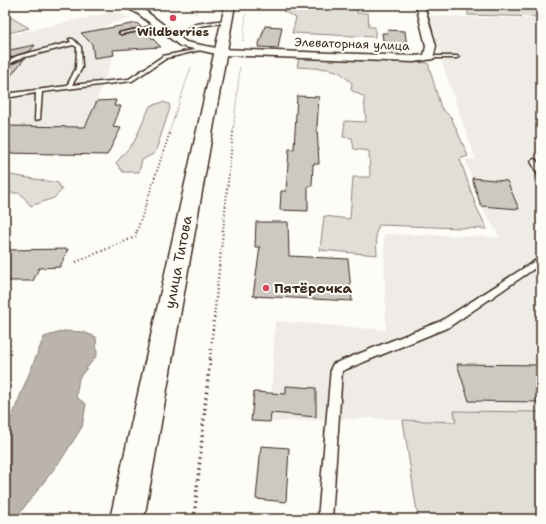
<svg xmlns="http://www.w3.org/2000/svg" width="546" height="524" font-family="'Shantell Sans',sans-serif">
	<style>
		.built { fill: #efece7 }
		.green { fill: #e1ded7; stroke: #8e847a }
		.water { fill: #bbb4ad; stroke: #887d74 }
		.building { fill: #cdc8c2; stroke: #3b2a1e }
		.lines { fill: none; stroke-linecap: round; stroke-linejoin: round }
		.lane-casing { stroke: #3b2a1e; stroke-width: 3 }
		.street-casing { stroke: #3b2a1e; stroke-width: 3 }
		.secondary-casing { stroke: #3b2a1e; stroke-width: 3 }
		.path-far4 { stroke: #3b2a1e; stroke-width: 1; stroke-dasharray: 0.5 1.5; stroke-linecap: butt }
		.path-far3 { stroke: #3b2a1e; stroke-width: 1.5; stroke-dasharray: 0.5 2; stroke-linecap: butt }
		.path-far2 { stroke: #3b2a1e; stroke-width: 2; stroke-dasharray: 1 2.5; stroke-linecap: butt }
		.path-far1 { stroke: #3b2a1e; stroke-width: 2.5; stroke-dasharray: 1 3; stroke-linecap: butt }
		.path { stroke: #3b2a1e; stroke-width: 3.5; stroke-dasharray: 1.5 4; stroke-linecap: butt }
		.lane { fill: #fdfcf7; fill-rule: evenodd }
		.street { fill: #fdfcf7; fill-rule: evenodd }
		.secondary { fill: #fdfcf7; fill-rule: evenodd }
		.poi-dot { fill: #d1495b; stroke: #fdfcf7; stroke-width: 1.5 }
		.labels { text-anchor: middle; stroke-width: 4; stroke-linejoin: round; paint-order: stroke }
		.far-poi-label { font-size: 12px; font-weight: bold; fill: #3b2a1e; stroke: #fdfcf7 }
		.far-street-label { font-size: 12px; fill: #3b2a1e; stroke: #fdfcf7 }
		.street-label { font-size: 14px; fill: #3b2a1e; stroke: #fdfcf7 }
		.poi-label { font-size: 14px; font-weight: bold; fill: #3b2a1e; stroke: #fdfcf7; text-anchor: start }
	</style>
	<rect width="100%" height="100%" fill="#fdfcf7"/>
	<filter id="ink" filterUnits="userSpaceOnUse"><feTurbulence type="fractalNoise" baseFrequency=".025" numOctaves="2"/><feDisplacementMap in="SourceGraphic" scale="8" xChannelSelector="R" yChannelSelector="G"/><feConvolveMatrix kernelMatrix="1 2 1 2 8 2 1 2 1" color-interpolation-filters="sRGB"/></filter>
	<g filter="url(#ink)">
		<!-- built -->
		<g class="built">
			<polygon points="116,11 131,19 108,24 102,29 108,33 114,55 89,120 87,127 121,128 107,155 5,153 5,36"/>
			<polygon points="429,16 541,19 541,412 455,411 456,422 371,418 270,422 275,321 386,330 384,234 500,237 481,206 465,159 476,160 442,63 445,60 441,54"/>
		</g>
		<!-- green -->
		<g class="green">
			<polygon points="285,5 373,5 357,6 357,13 368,13 369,27 375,27 375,37 292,33 296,18 283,11"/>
			<polygon points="468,5 541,5 541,17 468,15"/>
			<polygon points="5,14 29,28 5,34"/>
			<polygon points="299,58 428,63 441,108 451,117 468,156 460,159 476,206 487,229 379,225 376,233 377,255 320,250 324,216 350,219 353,177 370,177 369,151 354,149 352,138 343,137 345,121 366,122 364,97 351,90 352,83 339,72 329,69 297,67"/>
			<polygon points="163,102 169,104 170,108 155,153 142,160 139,172 123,172 116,163 134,142 150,106"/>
			<polygon points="5,174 58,183 62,190 54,198 31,206 20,193 5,193"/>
			<polygon points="454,411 541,412 541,519 418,519 403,420 456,422"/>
		</g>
		<!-- water -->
		<polygon class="water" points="64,331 83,332 96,337 97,355 79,378 76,397 86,404 82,427 61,460 15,519 5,519 5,433 44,337"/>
		<!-- building -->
		<g class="building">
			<polygon points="137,23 141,27 119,32 118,33 121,35 145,31 161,47 113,50 114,55 94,58 92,44 81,33"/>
			<polygon points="265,26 282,27 278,48 258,47"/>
			<polygon points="387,30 405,31 407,48 401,52 389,51 384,47 382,33 388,33"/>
			<polygon points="35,45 30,51 17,55 5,60 5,51"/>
			<polygon points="24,59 5,83 5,67"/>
			<polygon points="297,96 319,97 317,126 319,164 313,164 312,186 308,186 308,211 280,210 281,191 286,191 289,149 294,149"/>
			<polygon points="116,100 114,106 121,106 113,127 121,128 107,155 5,153 5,126 85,127 97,101"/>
			<polygon points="472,178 507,181 519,209 481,206"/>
			<polygon points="256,222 288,222 289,256 348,259 352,301 253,296 260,247 255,247"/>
			<polygon points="68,249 60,267 39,268 33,281 5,281 5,250"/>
			<polygon points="457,364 541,365 541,402 469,401"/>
			<polygon points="286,386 316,388 316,417 271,413 270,422 251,421 254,392 286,394"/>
			<polygon points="261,446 289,448 286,502 256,499"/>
		</g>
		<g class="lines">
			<!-- lane casing -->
			<g class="lane-casing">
				<g id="lane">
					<polygon points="218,21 229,22 200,26 174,38 170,37 196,24"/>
					<polygon points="158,25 160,27 121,34 119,33"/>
					<polygon points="69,39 73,39 81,47 82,68 72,85 129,79 163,56 203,48 205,49 167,58 132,81 42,92 40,119 35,120 36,93 5,98 5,94 67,86 76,68 77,47 73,45 21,58 5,66 5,62 17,56 71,42"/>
					<polygon points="427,56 457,56 459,57 457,58 429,58 427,57"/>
					<polygon points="534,159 536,160 541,167 541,175 538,175 531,161"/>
					<polygon points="541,257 541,264 449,327 342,371 332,519 318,519 331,368 333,364 441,321"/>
				</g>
			</g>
			<!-- street casing -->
			<g class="street-casing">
				<polygon id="street" points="120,5 132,5 143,9 186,42 221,49 414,56 424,55 426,46 416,5 424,5 436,46 433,59 414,62 221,55 180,46 137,13"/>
			</g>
			<!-- secondary casing -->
			<g class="secondary-casing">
				<polygon id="secondary" points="225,5 235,5 144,519 110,519"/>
			</g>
			<!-- path-far4 -->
			<g class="path-far4">
				<polyline points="195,14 198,5"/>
				<polyline points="243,41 246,14"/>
			</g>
			<!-- path-far3 -->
			<g class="path-far3">
				<polyline points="169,133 191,67"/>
				<polyline points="233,133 240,66"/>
			</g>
			<!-- path-far2 -->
			<g class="path-far2">
				<polyline points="137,231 170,132"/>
				<polyline points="223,231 233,132"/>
			</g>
			<!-- path-far1 -->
			<g class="path-far1">
				<polyline points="76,262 135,237 137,230"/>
				<polyline points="210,358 223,230"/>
			</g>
			<!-- path -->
			<polyline class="path" points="194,519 210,357"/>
			<!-- lane -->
			<use href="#lane" class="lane"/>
			<!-- street -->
			<use href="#street" class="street"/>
			<!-- secondary -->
			<use href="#secondary" class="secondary"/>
		</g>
	</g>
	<!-- markers -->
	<g class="poi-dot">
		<circle cx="173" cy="18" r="4"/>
		<circle cx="266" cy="288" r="4"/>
	</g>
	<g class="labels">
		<!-- far-poi labels -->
		<g class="far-poi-label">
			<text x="173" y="36">Wildberries</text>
		</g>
		<!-- far-street labels -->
		<g class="far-street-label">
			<text transform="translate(352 44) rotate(2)" y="4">Элеваторная улица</text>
		</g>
		<!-- street labels -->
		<g class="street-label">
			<text transform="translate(178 262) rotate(-79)" y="5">улица Титова</text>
		</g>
		<!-- poi labels -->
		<g class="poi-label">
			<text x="274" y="293">Пятёрочка</text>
		</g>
	</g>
	<!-- margin -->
	<rect width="546" height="524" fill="none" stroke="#fdfcf7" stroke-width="20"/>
	<rect x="10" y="10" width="526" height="504" fill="none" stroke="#3b2a1e" stroke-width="1.5" filter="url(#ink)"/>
</svg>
